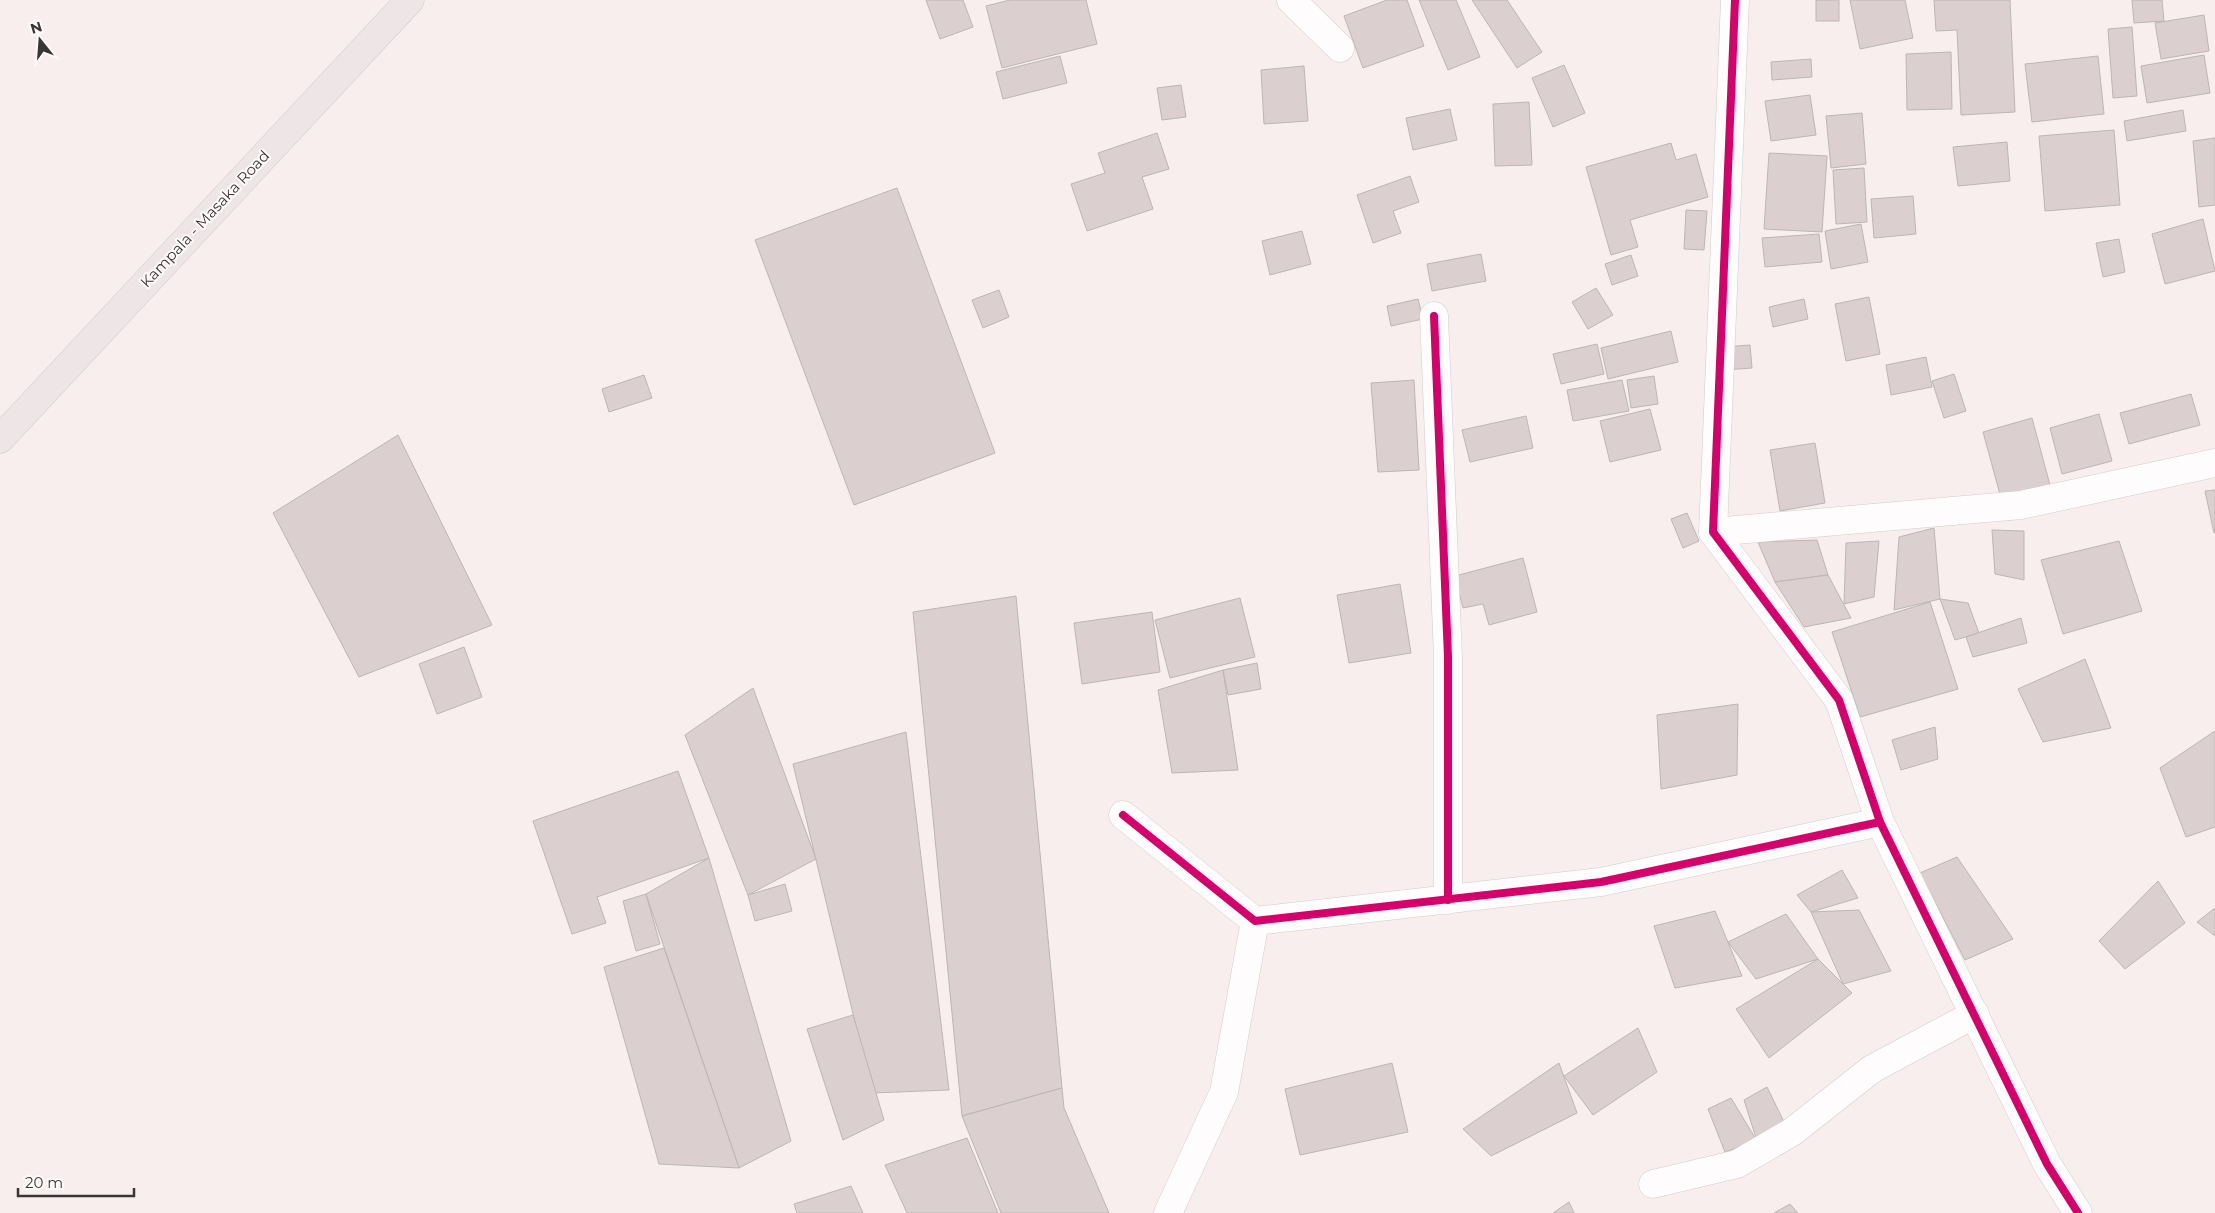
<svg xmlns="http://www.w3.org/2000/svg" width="2215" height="1213" font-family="Montserrat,sans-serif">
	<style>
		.building { fill: #dccfd0; stroke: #bdb5b5 }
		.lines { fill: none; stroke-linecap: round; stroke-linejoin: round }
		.street-casing { stroke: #d3cbcb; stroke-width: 29 }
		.primary-casing { stroke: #d2cccc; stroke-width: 29 }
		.street { stroke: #fefcfc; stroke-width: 28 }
		.primary { stroke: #eee6e6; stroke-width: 28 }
		.cycleway-casing { stroke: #fffbfb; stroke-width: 11 }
		.cycleway { stroke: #d6006c; stroke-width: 8 }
		.labels { text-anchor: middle; stroke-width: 4; stroke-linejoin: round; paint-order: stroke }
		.street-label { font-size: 15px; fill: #3c3535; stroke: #fffbfb }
	</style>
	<rect width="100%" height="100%" fill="#f8eeee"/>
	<!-- building -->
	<g class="building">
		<polygon points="926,0 963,0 973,27 940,39"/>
		<polygon points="1010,0 1086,0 1097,44 1002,68 986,6"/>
		<polygon points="1387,0 1407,0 1424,46 1363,68 1344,16"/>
		<polygon points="1419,0 1456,0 1480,57 1448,70"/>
		<polygon points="1472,0 1507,0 1542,52 1517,68"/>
		<rect x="1816" y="0" width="23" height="21"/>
		<polygon points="1850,0 1905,0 1913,38 1860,49"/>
		<polygon points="1934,0 2010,0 2015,112 1961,115 1957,30 1936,31"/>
		<polygon points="2132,0 2162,0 2164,21 2134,23"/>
		<polygon points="2204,15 2209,51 2161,59 2155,23"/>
		<polygon points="2132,27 2137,96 2113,98 2108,29"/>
		<polygon points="1951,52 1952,109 1907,110 1906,54"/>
		<polygon points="2204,55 2210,93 2147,103 2141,66"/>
		<polygon points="1060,56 1067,83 1003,99 996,72"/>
		<polygon points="2098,56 2104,114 2032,122 2025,64"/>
		<polygon points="1811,59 1812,77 1772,80 1771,62"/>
		<polygon points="1564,65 1585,113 1553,127 1532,78"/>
		<polygon points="1304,66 1308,121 1264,124 1261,70"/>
		<polygon points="1181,85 1186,117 1162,120 1157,88"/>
		<polygon points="1810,95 1816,135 1771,141 1765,101"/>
		<polygon points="1529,102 1532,165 1495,166 1493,104"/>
		<polygon points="1450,109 1457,140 1413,150 1406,118"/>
		<polygon points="2183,110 2186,131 2127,141 2124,121"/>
		<polygon points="1862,113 1866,164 1831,168 1826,116"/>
		<polygon points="2114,130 2120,205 2045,211 2039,136"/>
		<polygon points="1157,133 1169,169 1142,177 1153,209 1087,231 1071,184 1105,173 1098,153"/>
		<polygon points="2215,138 2215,205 2199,207 2193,141"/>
		<polygon points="2007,142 2010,181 1958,186 1953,147"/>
		<polygon points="1671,143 1676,160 1696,154 1708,197 1630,220 1638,247 1611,255 1586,167"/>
		<polygon points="1769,153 1827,156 1822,232 1764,229"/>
		<polygon points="1864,168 1867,222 1836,224 1833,170"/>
		<polygon points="1410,176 1419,202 1393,211 1401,233 1373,243 1357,195"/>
		<polygon points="897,188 995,453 854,505 755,240"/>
		<polygon points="1913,196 1916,234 1874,238 1871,199"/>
		<polygon points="1686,210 1707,211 1704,250 1684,249"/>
		<polygon points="2203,219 2215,271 2165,284 2152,234"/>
		<polygon points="1861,224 1868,262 1831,269 1825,231"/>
		<polygon points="1302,231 1311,264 1270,275 1262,241"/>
		<polygon points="1819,234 1822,262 1765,267 1762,238"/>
		<polygon points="2119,239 2125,272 2103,277 2096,243"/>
		<polygon points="1481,254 1486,281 1432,291 1427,264"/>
		<polygon points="1631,255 1638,276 1612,285 1605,264"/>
		<polygon points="1596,288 1613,315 1588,329 1572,302"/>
		<polygon points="999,290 1009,317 983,328 972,300"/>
		<polygon points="1869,297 1880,354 1846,361 1835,304"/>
		<polygon points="1418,299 1423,319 1391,326 1387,306"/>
		<polygon points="1804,299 1808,319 1773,327 1769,307"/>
		<polygon points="1671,331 1678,362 1608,379 1601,348"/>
		<polygon points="1597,344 1604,374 1561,384 1553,354"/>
		<polygon points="1750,345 1752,368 1725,370 1723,347"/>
		<polygon points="1926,357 1932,387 1891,395 1886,365"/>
		<polygon points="1954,374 1966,411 1944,418 1932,381"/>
		<polygon points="644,375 652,398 609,412 602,389"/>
		<polygon points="1654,376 1658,404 1631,408 1627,380"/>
		<polygon points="1414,380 1419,470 1378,472 1371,383"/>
		<polygon points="1622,380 1629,411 1573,421 1567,390"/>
		<polygon points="2191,394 2200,425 2129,444 2120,413"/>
		<polygon points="1650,409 1661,450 1610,462 1600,421"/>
		<polygon points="2099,414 2112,461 2062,474 2050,428"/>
		<polygon points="1526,416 1533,448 1470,462 1462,430"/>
		<polygon points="2032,418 2050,485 2001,498 1983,432"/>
		<polygon points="398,435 492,625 359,677 273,513"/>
		<polygon points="1815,443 1825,503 1780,511 1770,450"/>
		<polygon points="2215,490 2215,533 2214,533 2205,491"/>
		<polygon points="1687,513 1699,541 1683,548 1671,519"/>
		<polygon points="1934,528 1940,599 1894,610 1899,537"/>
		<polygon points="1992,530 2024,531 2024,580 1995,574"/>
		<polygon points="1817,540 1828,575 1775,582 1758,542"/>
		<polygon points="1879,541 1874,597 1844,604 1846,543"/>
		<polygon points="2119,541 2142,611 2063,634 2041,560"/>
		<polygon points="1523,558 1537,612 1489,625 1483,604 1463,608 1455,576"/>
		<polygon points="1828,575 1851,618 1804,627 1775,582"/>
		<polygon points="1400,584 1411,653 1349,663 1337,595"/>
		<polygon points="1016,596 1062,1088 962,1116 913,612"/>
		<polygon points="1240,598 1255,657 1170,678 1155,620"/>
		<polygon points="1940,599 1968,603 1979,633 1955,640"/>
		<polygon points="1930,602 1958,689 1860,717 1832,632"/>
		<polygon points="1152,612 1160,672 1082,684 1074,623"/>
		<polygon points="2021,618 2027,643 1973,657 1966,637"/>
		<polygon points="464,647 482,697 437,714 419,664"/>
		<polygon points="2085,659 2111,728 2043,742 2018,689"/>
		<polygon points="1257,663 1261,689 1228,695 1223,670"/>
		<polygon points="1223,670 1238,770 1172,773 1158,690"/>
		<polygon points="753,688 816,859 748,895 685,735"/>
		<polygon points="1738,704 1737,775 1661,789 1657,715"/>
		<polygon points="1935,727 1938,759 1901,770 1892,740"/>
		<polygon points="2215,731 2215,827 2186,837 2160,768"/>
		<polygon points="906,732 949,1090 872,1093 793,764"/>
		<polygon points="678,771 709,858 597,897 606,923 572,934 533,821"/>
		<polygon points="1957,857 2013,939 1965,960 1920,873"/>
		<polygon points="709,858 791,1141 739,1168 646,894"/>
		<polygon points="1842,870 1858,898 1811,912 1797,895"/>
		<polygon points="2158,881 2185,923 2125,969 2099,941"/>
		<polygon points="785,884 792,911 755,921 748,895"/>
		<polygon points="646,894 660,944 636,951 623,901"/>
		<polygon points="2215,908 2215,936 2197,922"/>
		<polygon points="1859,910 1891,971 1843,984 1811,912"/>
		<polygon points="1715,911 1742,976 1675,988 1654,926"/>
		<polygon points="1786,914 1818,959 1756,979 1728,942"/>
		<polygon points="664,948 739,1168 659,1164 604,967"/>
		<polygon points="1818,959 1852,993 1769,1058 1736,1009"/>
		<polygon points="853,1015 884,1120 843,1140 807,1029"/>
		<polygon points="1638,1028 1657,1072 1593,1115 1564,1076"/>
		<polygon points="1392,1063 1408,1132 1300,1155 1285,1089"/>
		<polygon points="1559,1063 1577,1113 1491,1156 1463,1129"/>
		<polygon points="1767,1087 1784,1122 1757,1141 1744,1100"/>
		<polygon points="1062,1088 1064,1108 1109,1213 1001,1213 962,1116"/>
		<polygon points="1731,1098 1757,1141 1725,1152 1708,1109"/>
		<polygon points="967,1138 998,1213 907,1213 885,1165"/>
		<polygon points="851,1186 863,1213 797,1213 794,1204"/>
		<polygon points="1569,1202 1574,1213 1553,1213"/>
		<polygon points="1790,1204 1798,1213 1774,1213"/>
	</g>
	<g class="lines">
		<!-- street casing -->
		<g class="street-casing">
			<g id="street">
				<polyline points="1291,0 1340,48"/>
				<polyline points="1735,0 1713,532 1839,700 1880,822 2047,1164 2078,1213"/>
				<polyline points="1434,316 1448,657 1448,900"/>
				<polyline points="1713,532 2021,505 2215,463"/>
				<polyline points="1123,815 1255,921 1601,882 1880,822"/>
				<polyline points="1653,1184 1737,1164 1792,1132 1872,1069 1975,1014"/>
				<polyline points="1168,1213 1224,1092 1255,921"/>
			</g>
		</g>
		<!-- primary casing -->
		<g class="primary-casing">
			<polyline id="primary" points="0,439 410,0"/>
		</g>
		<!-- street -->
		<use href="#street" class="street"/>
		<!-- primary -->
		<use href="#primary" class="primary"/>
		<!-- cycleway casing -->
		<g class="cycleway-casing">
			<g id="cycleway">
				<polyline points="1735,0 1713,532 1839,700 1880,822 2047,1164 2078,1213"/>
				<polyline points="1434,316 1448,657 1448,900"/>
				<polyline points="1123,815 1255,921 1601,882 1880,822"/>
			</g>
		</g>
		<!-- cycleway -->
		<use href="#cycleway" class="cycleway"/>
	</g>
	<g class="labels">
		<!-- street labels -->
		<g class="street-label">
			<text transform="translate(205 219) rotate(-47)" y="5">Kampala - Masaka Road</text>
		</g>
	</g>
	<!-- north arrow -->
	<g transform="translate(40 40) rotate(343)" stroke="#fffbfb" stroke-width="4" paint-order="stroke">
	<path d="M0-4L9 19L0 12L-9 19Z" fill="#3c3535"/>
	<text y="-8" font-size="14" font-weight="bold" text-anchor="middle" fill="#3c3535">N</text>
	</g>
	<!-- scale -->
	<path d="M18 1188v8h116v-8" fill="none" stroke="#3c3535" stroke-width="2.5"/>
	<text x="25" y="1188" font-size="15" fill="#3c3535" stroke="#fffbfb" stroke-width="4" paint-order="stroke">20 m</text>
</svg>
